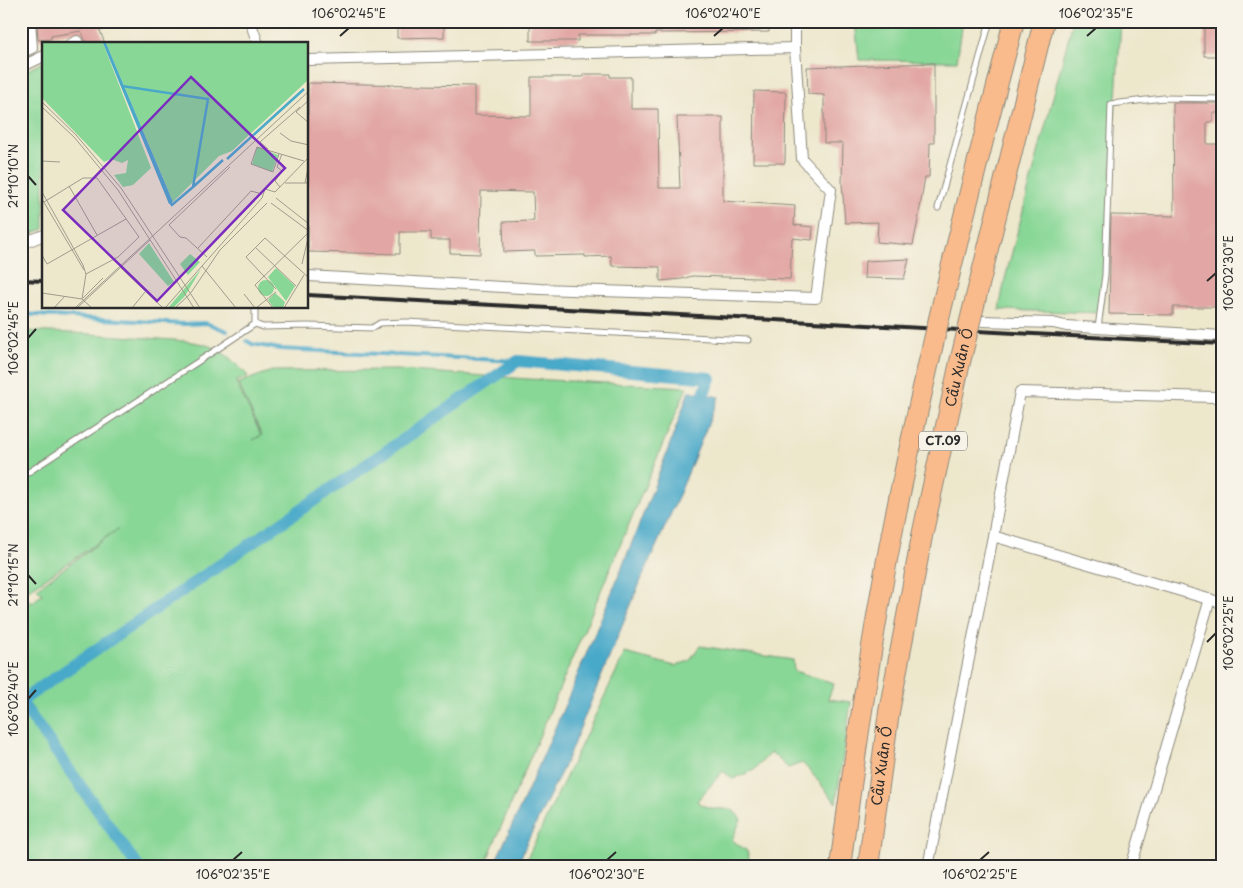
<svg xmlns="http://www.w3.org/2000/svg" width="1243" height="888" font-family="'Playpen Sans',sans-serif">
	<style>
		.green { fill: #88d796; stroke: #5a8160 }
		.water { fill: #4aa9c9; stroke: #3a6a7a }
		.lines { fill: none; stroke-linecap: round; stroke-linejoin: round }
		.stream { stroke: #4aa9c9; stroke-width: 4 }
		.canal { stroke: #4aa9c9; stroke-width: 12 }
		.building { fill: #e2a7a4 }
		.lane-casing { stroke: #8c897c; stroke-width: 7 }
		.street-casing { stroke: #8c897c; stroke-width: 12 }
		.lane { stroke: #fff; stroke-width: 5 }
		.street { stroke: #fff; stroke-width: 10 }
		.rail { stroke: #2b2b2b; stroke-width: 4 }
		.highway-bridge-casing { stroke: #8c897c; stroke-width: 22; stroke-linecap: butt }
		.highway-bridge { stroke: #fabb8c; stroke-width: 20 }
		.ticks { fill: none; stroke: #2b2b2b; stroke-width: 2 }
		.labels { text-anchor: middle; stroke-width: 4; stroke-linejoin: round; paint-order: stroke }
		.shield { fill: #f7f3e8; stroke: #686764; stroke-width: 1 }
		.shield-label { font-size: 12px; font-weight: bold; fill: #2b2b2b }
		.street-label { font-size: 14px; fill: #2b2b2b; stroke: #f7f3e8 }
		.inset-river { fill: none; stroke: #4aa9c9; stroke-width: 2.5 }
		.inset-road { fill: none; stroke: #9f9c8c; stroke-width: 1 }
		.view { fill: #7b2cbf; fill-opacity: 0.15; stroke: #7b2cbf; stroke-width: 2.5 }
		.inset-edge { fill: none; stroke: #2b2b2b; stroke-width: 2.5 }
		.neatline { fill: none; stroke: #2b2b2b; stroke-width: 2 }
		.ticks-label { font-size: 12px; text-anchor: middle; fill: #2b2b2b }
	</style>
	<rect width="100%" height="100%" fill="#f7f3e8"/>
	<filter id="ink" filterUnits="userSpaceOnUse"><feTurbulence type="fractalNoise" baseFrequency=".02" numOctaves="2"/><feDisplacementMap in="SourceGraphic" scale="10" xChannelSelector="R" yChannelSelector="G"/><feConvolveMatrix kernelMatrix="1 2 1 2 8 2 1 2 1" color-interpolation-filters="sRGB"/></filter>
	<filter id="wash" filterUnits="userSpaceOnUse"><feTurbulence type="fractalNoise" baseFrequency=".0096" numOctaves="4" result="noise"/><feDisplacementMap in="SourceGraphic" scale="20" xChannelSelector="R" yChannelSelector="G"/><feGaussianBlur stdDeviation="1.12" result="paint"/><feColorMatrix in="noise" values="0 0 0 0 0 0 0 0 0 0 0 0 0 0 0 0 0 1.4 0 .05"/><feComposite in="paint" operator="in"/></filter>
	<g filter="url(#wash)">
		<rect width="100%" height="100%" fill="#ede7cc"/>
		<!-- green -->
		<g class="green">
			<polygon points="855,21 963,21 957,61 859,60"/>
			<polygon points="1073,21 1121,21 1102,313 999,310 1005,279"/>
			<polygon points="44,62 44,229 29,234 21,217 21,73"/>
			<path d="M21,331C63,332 106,335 148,338C166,340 196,340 212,347C226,353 238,365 248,376L236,382L261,435L253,440L262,435L238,383L272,371L397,370L529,379L687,387L484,867H21V599L25,597L32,603L42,594L37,588L118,529L21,595Z"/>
			<path d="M700,646L793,660L794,671L834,683L828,699L851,702L836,803L810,771L802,763L788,768L771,752L754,770L733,779L723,771L697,801C707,810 718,809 732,809L741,819L732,840L747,851L749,859L758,867H523L625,653L675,666L689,661Z"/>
		</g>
		<!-- water -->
		<path class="water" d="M689,391L719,397L677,500L642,578L566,762L528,840L517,867H493C527,794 559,720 590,645C625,561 659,477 689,391Z"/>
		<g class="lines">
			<!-- stream -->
			<g class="stream">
				<polyline points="21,314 184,324 206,323 227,331"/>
				<polyline points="247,341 252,344 280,349 518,361"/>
			</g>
			<!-- canal -->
			<g class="canal">
				<polyline points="21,701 518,361 710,378 698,408"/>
				<polyline points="21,702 138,867"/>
			</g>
		</g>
		<g id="blocks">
			<!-- building -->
			<g class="building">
				<polygon points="37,21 105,21 106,27 99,28 105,44 87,44 81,31 51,36 51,39 38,40"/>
				<polygon points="397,21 444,21 444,37 397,38"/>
				<polygon points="530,21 769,21 769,32 655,33 655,35 578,35 578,41 530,41"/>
				<rect x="1204" y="21" width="18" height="35"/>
				<polygon points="934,63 934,143 930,143 929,177 925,177 918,220 913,245 877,242 878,222 845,223 842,183 843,143 824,143 824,95 808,94 807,67"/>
				<polygon points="583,74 610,74 610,77 631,77 631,109 658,109 659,188 680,188 677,117 723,117 723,201 795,206 794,225 813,227 812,240 792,238 790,279 692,276 682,279 660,281 660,267 612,266 611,256 585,257 585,255 535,256 535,251 504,252 503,222 534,221 533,192 481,191 480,254 450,253 450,240 431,240 431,232 400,232 400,254 308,252 308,83 474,86 474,115 531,116 531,77 583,77"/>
				<polygon points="754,91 786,92 785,163 753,163"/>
				<polygon points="1173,103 1222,103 1222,113 1213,113 1213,122 1207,122 1207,144 1222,144 1222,307 1173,307 1173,315 1109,314 1111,215 1174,216"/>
				<polygon points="909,259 904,279 864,278 865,261"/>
			</g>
		</g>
	</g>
	<g filter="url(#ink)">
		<use href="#blocks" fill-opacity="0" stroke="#8c897c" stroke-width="1"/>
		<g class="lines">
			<!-- lane casing -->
			<g class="lane-casing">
				<g id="lane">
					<polyline points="938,208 990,21"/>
					<polyline points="255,324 263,327 307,326 372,328 380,323 406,322 748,340"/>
					<polyline points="1098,328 1105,275 1111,104 1164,98 1222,99"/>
					<polyline points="21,477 222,346 255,324 255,308"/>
				</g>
			</g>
			<!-- street casing -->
			<g class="street-casing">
				<g id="street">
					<polyline points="250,21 258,44"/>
					<polyline points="71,44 77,41 78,44"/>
					<polyline points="21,53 32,48 30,21"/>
					<polyline points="308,60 795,48"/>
					<polyline points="21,67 44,56"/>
					<polyline points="21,225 29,241 44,235"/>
					<polyline points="308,276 540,289 816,298 831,190 802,159 795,48 795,21"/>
					<polyline points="982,321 1053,323 1066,326 1222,336"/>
					<polyline points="993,536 1222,603"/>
					<polyline points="928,867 993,536 1020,392 1215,397 1222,399"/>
					<polyline points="1131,867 1210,599"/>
				</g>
			</g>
			<!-- lane -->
			<use href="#lane" class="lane"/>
			<!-- street -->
			<use href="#street" class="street"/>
			<!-- rail -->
			<g class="rail">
				<polyline points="21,280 44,281"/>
				<polyline points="308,295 1222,344"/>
			</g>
			<!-- highway-bridge casing -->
			<g class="highway-bridge-casing">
				<g id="highway-bridge">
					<path d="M840,867C855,753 871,640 893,528C927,358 970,189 1014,21"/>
					<path id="s1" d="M868,867L889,712L922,536L960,362L1044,21"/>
				</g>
			</g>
			<!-- highway-bridge -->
			<use href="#highway-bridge" class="highway-bridge"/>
		</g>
	</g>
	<!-- ticks -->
	<path class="ticks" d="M340,36L349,28M714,36L723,28M1087,36L1096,28M28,176L36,185M1207,281L1216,273M28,338L36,329M28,575L36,584M1207,642L1216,633M28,699L36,690M233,860L242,852M607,860L616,852M980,860L989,852"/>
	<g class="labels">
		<!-- shield labels -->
		<rect class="shield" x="919" y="431.5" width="48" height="19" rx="4"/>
		<g class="shield-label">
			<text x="943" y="445">CT.09</text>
		</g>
		<!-- street labels -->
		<g class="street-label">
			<text dy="5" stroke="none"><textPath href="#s1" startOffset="508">Cầu Xuân Ổ</textPath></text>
			<text dy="5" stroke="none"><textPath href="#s1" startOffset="102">Cầu Xuân Ổ</textPath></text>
		</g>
	</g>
	<!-- overview -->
	<g transform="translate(42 42)">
		<rect width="266" height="266" fill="#ede7cc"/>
		<path d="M0,1H61L109,126L91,143L81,145L72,133L84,131L86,118L80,121L69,117L62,120L0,56ZM64,1H266V38L190,109L177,114L131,160ZM215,105L236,113L230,130L210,122ZM107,201L132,240L126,244L97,212ZM148,212L158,220L146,233L138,222ZM234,226L253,244L244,259L226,235ZM159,227L143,254L131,266H126ZM216 246a8 8 0 1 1 16 0a8 8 0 1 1-16 0ZM233,251L243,260L241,266H232L226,258Z" fill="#88d796"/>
		<path d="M61,1H64L131,160L127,162Z" fill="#4aa9c9"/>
		<path class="inset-river" d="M80,44L166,57L151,145L130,163L128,160M185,117L262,47M151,145L181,118"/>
		<path class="inset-road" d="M267,58L254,70L267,81M0,60L34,93L79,146L158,266M0,65L32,95L76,148L152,266M238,91L249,99L267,103M226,107L218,100L258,65M237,112L231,130L209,122L215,105L262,119M0,119L18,120M243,141H267M263,141L266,126M27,144L55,193M238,145L233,139L240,129L235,125L240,112M0,150L41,223L44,232L40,257M233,150L267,115M220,156L223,147L233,150M234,156L267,182M0,157L42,228M2,160L41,136H55L97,195L76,215L44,232M229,161L267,189M156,206L209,149L220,152M214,206L254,244M0,213L5,222L84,177M165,215L144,196L138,195L127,183L188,125M260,222L267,192M160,224L194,266M79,226L121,266M234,247L204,215L223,196L267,236M0,251L40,257L50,266M202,252L213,266M41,256L61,236M12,266L23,254M33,266L267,49M35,266L108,198M90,266L103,250M123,266L220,156M133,266L148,252L178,208L225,161M214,266L234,250M231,266L213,243L267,190M242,266L262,233"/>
		<path class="view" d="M149,35L243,126L115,259L21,168Z"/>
		<rect width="266" height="266" class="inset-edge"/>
	</g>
	<!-- margin -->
	<rect width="1243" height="888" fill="none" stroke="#f7f3e8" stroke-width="55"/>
	<rect x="28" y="28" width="1188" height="832" class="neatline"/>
	<g class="ticks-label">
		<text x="349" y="18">106°02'45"E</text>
		<text x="723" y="18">106°02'40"E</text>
		<text x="1096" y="18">106°02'35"E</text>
		<text transform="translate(14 176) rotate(-90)" y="4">21°10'10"N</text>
		<text transform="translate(1229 273) rotate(-90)" y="4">106°02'30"E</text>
		<text transform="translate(14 338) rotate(-90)" y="4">106°02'45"E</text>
		<text transform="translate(14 575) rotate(-90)" y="4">21°10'15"N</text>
		<text transform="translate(1229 633) rotate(-90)" y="4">106°02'25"E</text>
		<text transform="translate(14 699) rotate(-90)" y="4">106°02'40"E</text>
		<text x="233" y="879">106°02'35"E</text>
		<text x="607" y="879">106°02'30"E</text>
		<text x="980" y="879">106°02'25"E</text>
	</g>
</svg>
